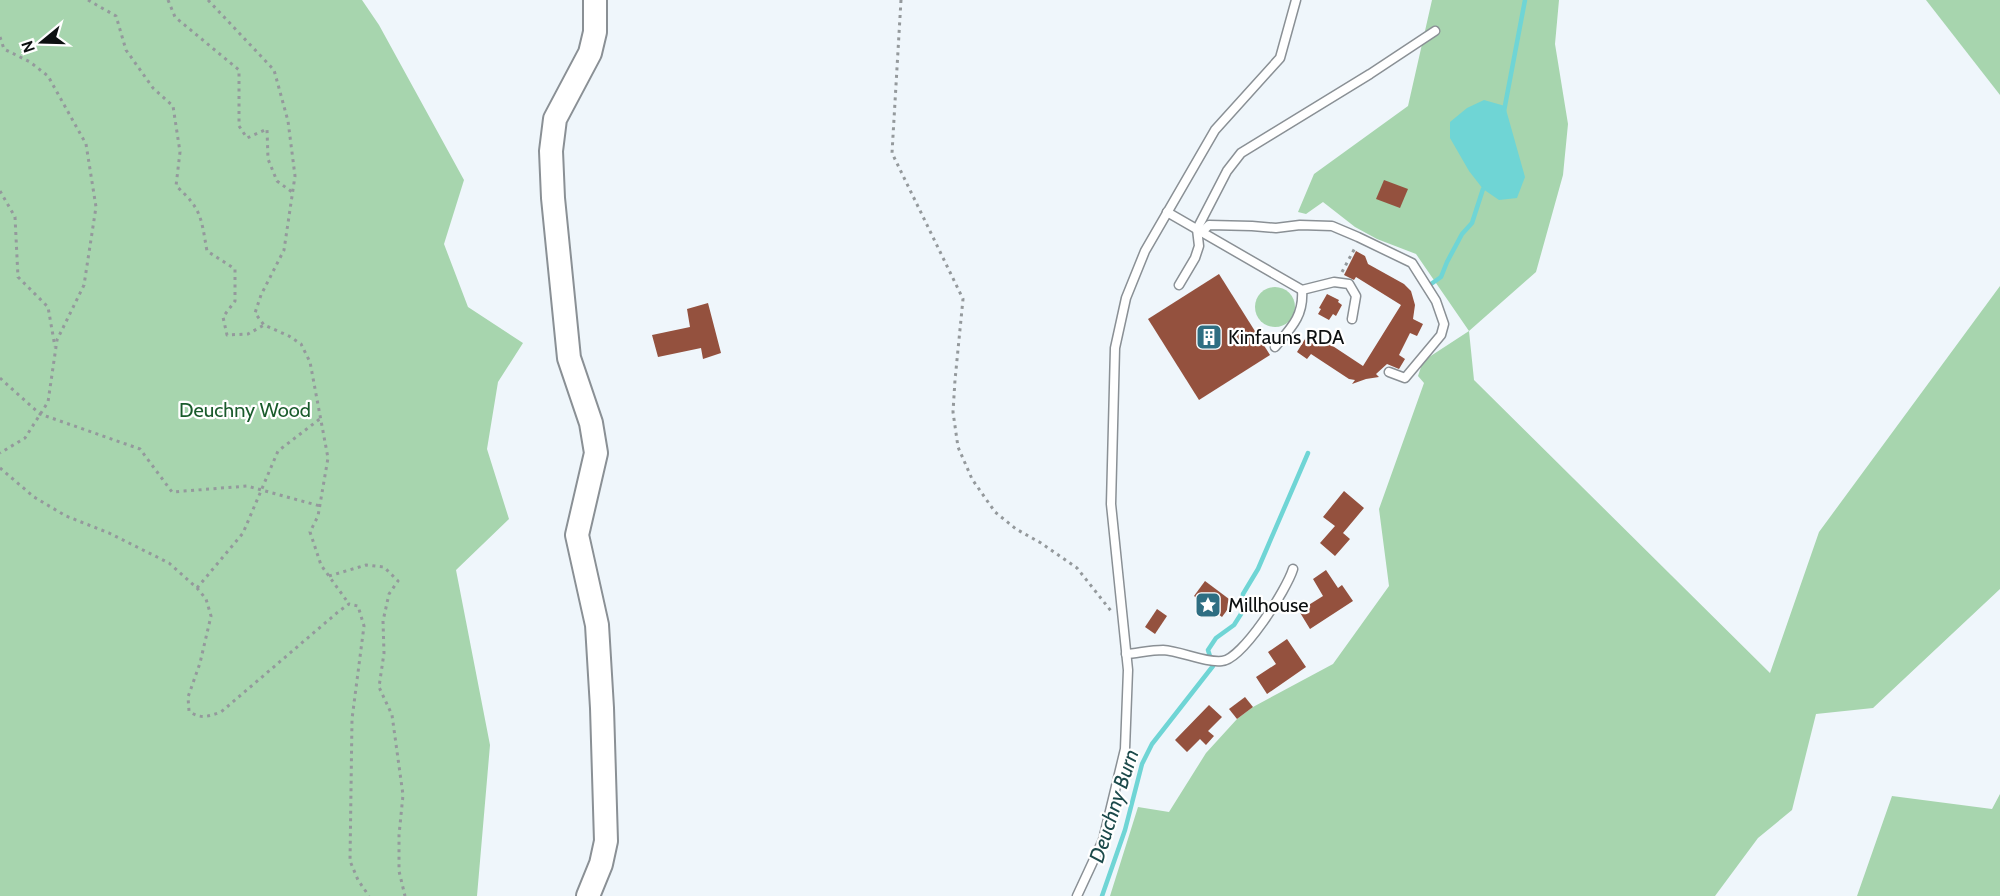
<svg xmlns="http://www.w3.org/2000/svg" width="2000" height="896" font-family="Cabin,sans-serif">
	<style>
		.green { fill: #a7d5ae }
		.water { fill: #6fd5d5 }
		.lines { fill: none; stroke-linecap: round; stroke-linejoin: round }
		.stream { stroke: #6fd5d5; stroke-width: 4.5 }
		.building { fill: #94513e }
		.lane-casing { stroke: #8a9095; stroke-width: 11 }
		.secondary-casing { stroke: #8a9095; stroke-width: 26 }
		.path { stroke: #94999c; stroke-width: 3; stroke-dasharray: 3 4.5; stroke-linecap: butt }
		.lane { stroke: #fff; stroke-width: 8 }
		.secondary { stroke: #fff; stroke-width: 22 }
		.labels { text-anchor: middle; stroke-width: 4.5; stroke-linejoin: round; paint-order: stroke }
		.poi-label { font-size: 20px; fill: #0d1011; stroke: #fff; text-anchor: start }
		.park-label { font-size: 20px; fill: #1a5b2c; stroke: #fff }
		.water-label { font-size: 21px; font-style: italic; fill: #1c4a4b; stroke: #fff }
	</style>
	<rect width="100%" height="100%" fill="#eff6fb"/>
	<!-- green -->
	<g class="green">
		<polygon points="0,0 362,0 379,25 464,180 444,244 468,307 523,343 498,382 487,449 509,519 456,570 490,745 477,896 0,896"/>
		<polygon points="1432,0 1559,0 1555,44 1568,124 1563,175 1536,272 1469,331 1474,380 1770,673 1819,532 2000,286 2000,589 1873,708 1816,714 1792,810 1758,838 1715,896 1110,896 1138,807 1169,812 1206,753 1237,719 1253,707 1333,664 1389,586 1379,509 1424,383 1418,376 1423,361 1469,331 1416,254 1377,239 1355,227 1323,202 1306,214 1298,212 1314,174 1408,106"/>
		<polygon points="1926,0 2000,0 2000,95"/>
		<circle cx="1275" cy="307" r="20"/>
		<polygon points="2000,794 2000,896 1857,896 1892,796 1992,809"/>
	</g>
	<!-- water -->
	<polygon class="water" points="1484,100 1505,106 1525,177 1517,198 1499,200 1483,189 1469,171 1450,138 1450,122 1467,108"/>
	<g class="lines">
		<!-- stream -->
		<g class="stream">
			<polyline points="1504,111 1525,0"/>
			<polyline points="1431,284 1441,277 1447,262 1462,234 1472,223 1483,189"/>
			<polyline points="1102,896 1125,830 1142,764 1152,744 1213,666 1208,650 1216,638 1234,625 1241,614 1243,594 1258,569 1308,453"/>
		</g>
	</g>
	<!-- building -->
	<g class="building">
		<polygon points="1384,180 1408,189 1400,208 1376,199"/>
		<polygon points="1356,251 1365,256 1368,264 1404,284 1411,291 1415,305 1413,319 1423,324 1417,336 1410,333 1399,355 1405,359 1399,369 1387,364 1376,374 1379,377 1366,379 1352,384 1355,380 1349,379 1311,354 1307,359 1297,352 1310,331 1363,366 1401,305 1356,277 1354,280 1344,275"/>
		<polygon points="1219,274 1270,355 1199,400 1148,319"/>
		<polygon points="1327,294 1339,300 1338,302 1342,305 1336,316 1333,314 1329,320 1318,314 1321,309 1319,308"/>
		<polygon points="708,303 721,353 703,359 701,348 658,357 652,335 690,327 687,309"/>
		<polygon points="1344,491 1364,508 1343,533 1350,539 1335,556 1320,543 1335,526 1323,517"/>
		<polygon points="1326,570 1338,588 1342,585 1353,601 1310,629 1299,611 1323,596 1313,579"/>
		<polygon points="1205,581 1233,602 1222,617 1194,596"/>
		<polygon points="1157,609 1167,616 1155,634 1145,627"/>
		<polygon points="1287,639 1306,667 1267,694 1256,677 1276,664 1268,652"/>
		<polygon points="1245,697 1253,707 1237,719 1229,709"/>
		<polygon points="1209,705 1222,717 1208,731 1214,736 1206,745 1200,739 1187,752 1175,740"/>
	</g>
	<g class="lines">
		<!-- lane casing -->
		<g class="lane-casing">
			<g id="lane">
				<polyline points="1167,212 1302,290 1334,282 1349,284 1356,296 1352,319"/>
				<polyline points="1202,232 1209,225 1252,226 1276,228 1300,225 1332,226 1358,237 1412,263 1436,301 1444,324 1441,335 1405,378 1389,372"/>
				<polyline points="1179,285 1195,258 1199,246 1197,229 1227,171 1241,153 1370,74 1435,31"/>
				<path d="M1275,347C1291,328 1304,316 1302,290"/>
				<path d="M1126,654C1138,653 1151,650 1163,650C1181,651 1205,663 1222,661C1242,660 1287,589 1293,569"/>
				<polyline points="1077,896 1103,840 1125,749 1128,670 1111,504 1115,348 1126,298 1145,251 1215,130 1280,58 1296,0"/>
			</g>
		</g>
		<!-- secondary casing -->
		<g class="secondary-casing">
			<polyline id="secondary" points="588,896 601,864 606,841 602,708 597,625 577,535 596,453 591,423 569,358 553,198 551,151 555,119 590,53 595,32 595,0"/>
		</g>
		<!-- path -->
		<g class="path">
			<path d="M88,0L116,16L126,50L153,88L173,106L180,152L176,186C202,209 201,218 207,251L235,269V301L223,317L227,335L248,334L264,325"/>
			<polyline points="168,0 175,17 239,70 239,126 247,138 267,129 268,159 277,181 292,192"/>
			<polyline points="208,0 274,70 288,121 295,176 284,250 261,295 255,313 264,325 289,336 301,344 310,362 328,458 318,516 310,532 321,565 349,604"/>
			<polyline points="901,0 892,153 963,299 955,380 953,412 958,447 972,479 995,512 1016,529 1041,543 1077,568 1111,611"/>
			<polyline points="0,37 4,49 30,62 48,76 86,144 96,207 84,285 57,340 48,402 25,438 0,453"/>
			<polyline points="0,191 15,217 18,277 48,307 55,347"/>
			<polyline points="1342,272 1356,246"/>
			<polyline points="0,378 40,414 140,449 172,492 247,486 320,506"/>
			<path d="M0,468L34,497L66,516L109,533L169,563L197,588L206,599L211,616L200,663L188,697L189,711C201,720 209,716 221,712L338,612L349,604L358,606L364,626L352,719L350,861L358,880L369,896"/>
			<polyline points="329,576 366,565 384,567 398,581 389,594 383,621 384,653 379,687 392,715 403,795 399,835 399,871 405,896"/>
			<polyline points="197,588 243,533 278,451 321,418"/>
		</g>
		<!-- lane -->
		<use href="#lane" class="lane"/>
		<!-- secondary -->
		<use href="#secondary" class="secondary"/>
	</g>
	<!-- icons -->
	<defs>
		<g id="building-square" transform="scale(1.35)"><rect x="-9" y="-9" width="18" height="18" rx="4" fill="#2e6e82" stroke="#fff"/><path d="M-4-6H4V6H1V3H-1V6H-4ZM-2.5-4.3h1.7v1.8h-1.7ZM.8-4.3h1.7v1.8H.8ZM-2.5-1h1.7V.8h-1.7ZM.8-1h1.7V.8H.8Z" fill="#fff"/></g>
		<g id="sight-square" transform="scale(1.35)"><rect x="-9" y="-9" width="18" height="18" rx="4" fill="#2e6e82" stroke="#fff"/><path d="M0-6L1.8-2.2L6-1.7L2.9 1.2L3.7 5.4L0 3.3L-3.7 5.4L-2.9 1.2L-6-1.7L-1.8-2.2Z" fill="#fff"/></g>
	</defs>
	<g fill-rule="evenodd">
		<use href="#building-square" x="1209" y="337"/>
		<use href="#sight-square" x="1208" y="605"/>
	</g>
	<g class="labels">
		<!-- poi labels -->
		<g class="poi-label">
			<text x="1228" y="344">Kinfauns RDA</text>
			<text x="1228" y="612">Millhouse</text>
		</g>
		<!-- park labels -->
		<g class="park-label">
			<text x="245" y="417">Deuchny Wood</text>
		</g>
		<!-- water labels -->
		<g class="water-label">
			<text transform="translate(1114 806) rotate(-72)" y="7">Deuchny Burn</text>
		</g>
	</g>
	<!-- north arrow -->
	<g transform="translate(42 42) rotate(251)" stroke="#ffffff" stroke-width="4.5" paint-order="stroke">
	<path d="M0-4.5L10 22L0 15L-10 22Z" fill="#0d1011"/>
	<text y="-9" font-size="16" font-weight="bold" text-anchor="middle" fill="#0d1011">N</text>
	</g>
</svg>
